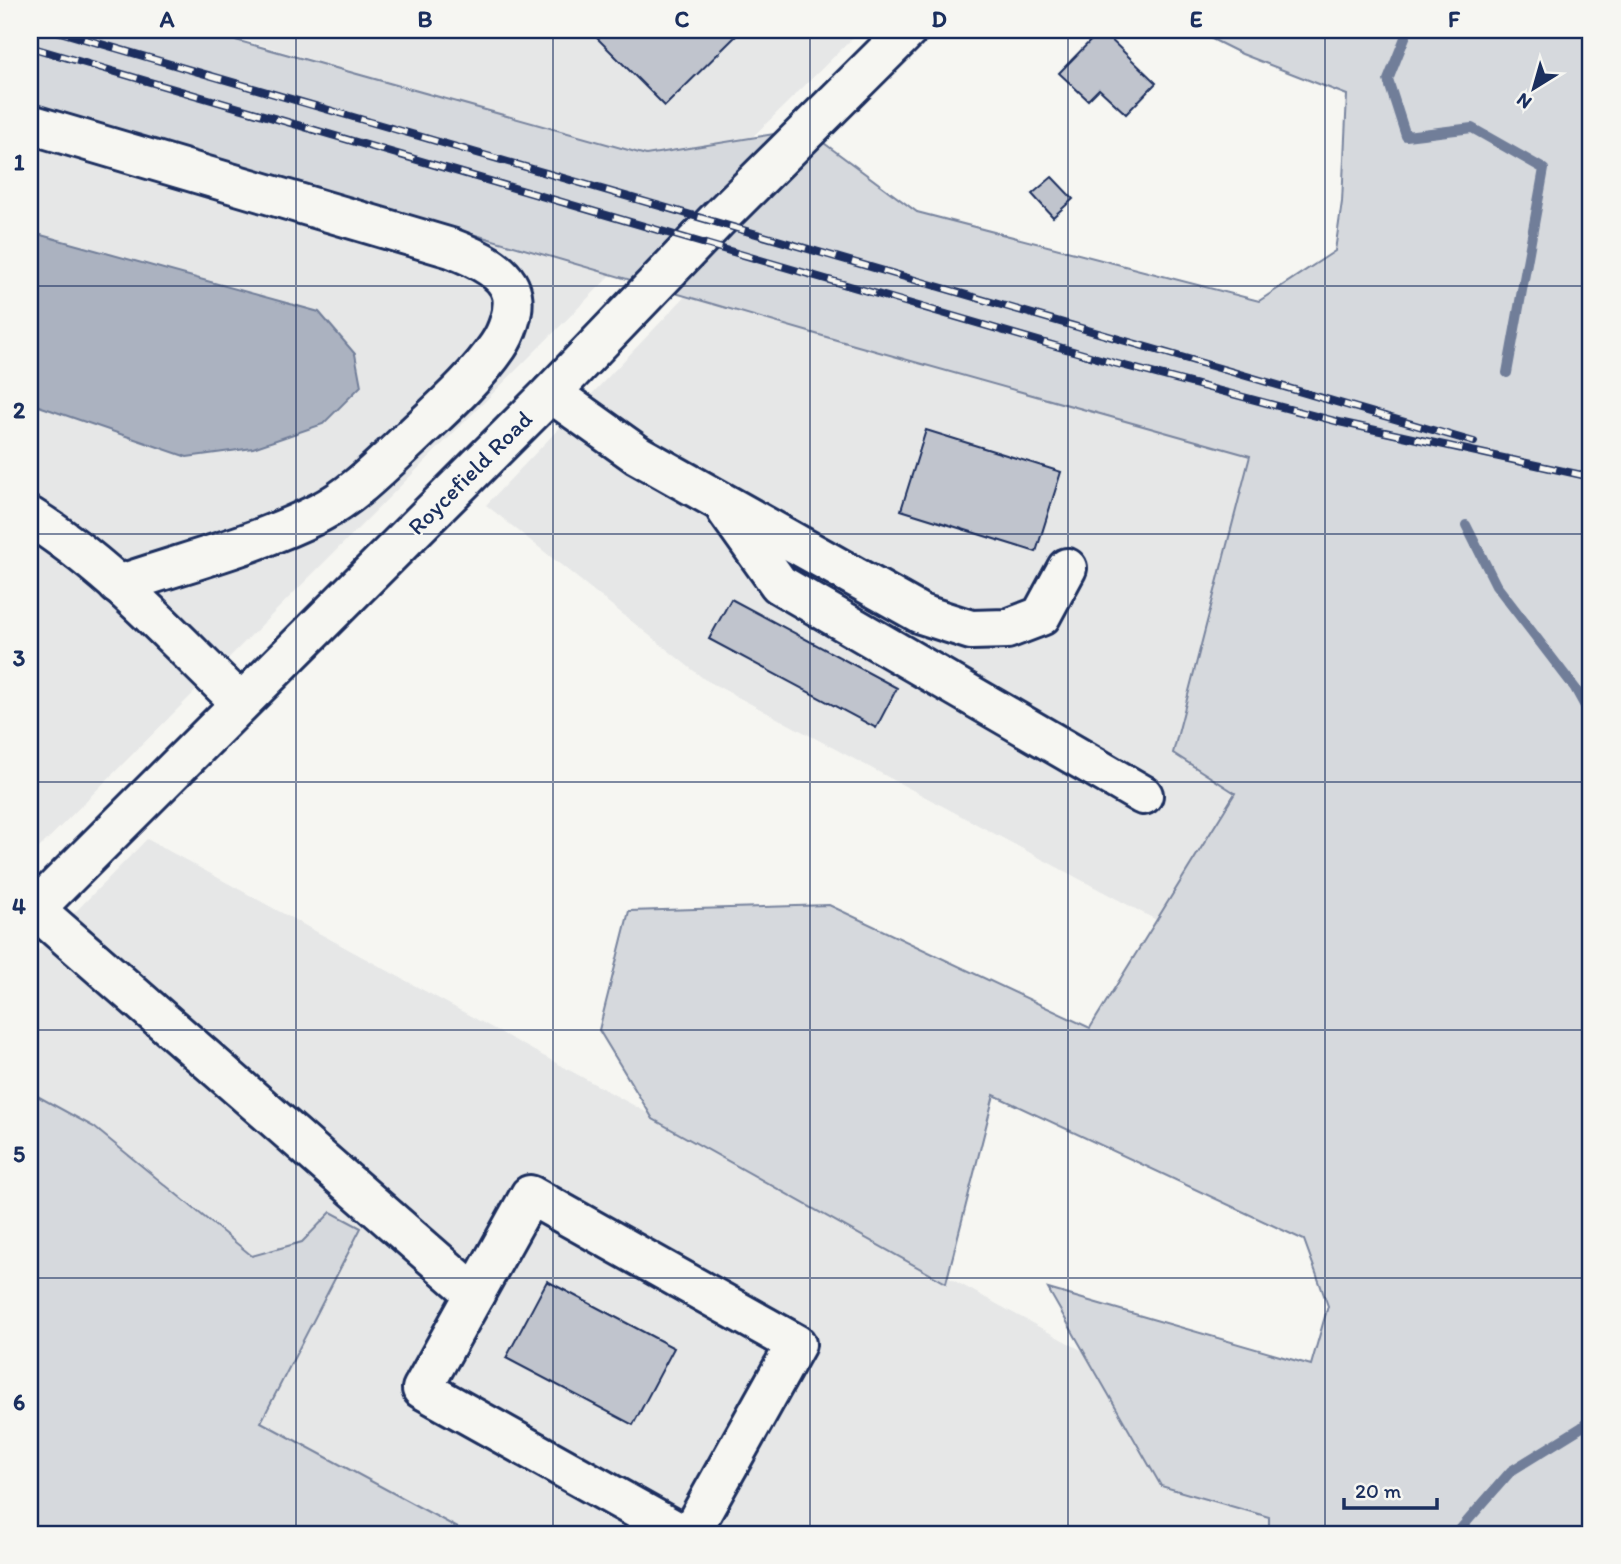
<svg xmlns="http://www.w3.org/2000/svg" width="1621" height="1564" font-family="Itim,sans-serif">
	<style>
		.built { fill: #e6e7e7 }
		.green { fill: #d6d9dd; stroke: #78849e; stroke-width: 2 }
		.water { fill: #abb2c0; stroke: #717e99; stroke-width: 2 }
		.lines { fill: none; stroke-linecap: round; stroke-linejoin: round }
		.stream { stroke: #717e99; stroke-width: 10 }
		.building { fill: #c0c4cd; stroke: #1b2f5e; stroke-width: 2 }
		.minor-casing { stroke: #1b2f5e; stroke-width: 44 }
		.minor { stroke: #f6f6f2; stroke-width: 38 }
		.rail-casing { stroke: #1b2f5e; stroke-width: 8 }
		.rail { stroke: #f6f6f2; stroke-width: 5; stroke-dasharray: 16; stroke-linecap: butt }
		.grid { fill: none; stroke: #1b2f5e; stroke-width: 2; stroke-opacity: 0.55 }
		.labels { text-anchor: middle; stroke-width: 5; stroke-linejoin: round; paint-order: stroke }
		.street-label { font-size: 24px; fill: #1b2f5e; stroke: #f6f6f2 }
		.neatline { fill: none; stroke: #1b2f5e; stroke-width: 2.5 }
		.grid-label { font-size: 23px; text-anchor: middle; font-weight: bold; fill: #1b2f5e }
	</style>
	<rect width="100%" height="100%" fill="#f6f6f2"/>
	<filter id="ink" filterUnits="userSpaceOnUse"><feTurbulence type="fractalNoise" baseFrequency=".0143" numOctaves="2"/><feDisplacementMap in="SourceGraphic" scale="14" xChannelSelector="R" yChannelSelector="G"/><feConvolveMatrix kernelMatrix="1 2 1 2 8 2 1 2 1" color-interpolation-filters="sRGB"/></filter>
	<g filter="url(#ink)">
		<!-- built -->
		<g class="built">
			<polygon points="210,30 861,30 713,176"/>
			<polygon points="30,98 617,269 30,857"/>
			<polygon points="696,285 1264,452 1239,782 1160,922 704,679 486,505"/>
			<polygon points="147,839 1346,1495 1317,1534 396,1534 30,1334 30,958"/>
		</g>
		<!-- green -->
		<g class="green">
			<polygon points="30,30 200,30 646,155 805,129 917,212 1259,301 1335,251 1342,202 1347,95 1242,54 1194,30 1591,30 1591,1534 1269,1534 1269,1517 1161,1486 1048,1289 1311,1365 1328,1306 1304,1240 994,1095 946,1283 653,1119 599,1030 629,911 829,905 1090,1028 1235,793 1173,753 1250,456 840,341 30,105"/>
			<polygon points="30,1092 94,1127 252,1256 302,1242 331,1212 361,1228 261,1422 469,1534 30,1534"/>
		</g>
		<!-- water -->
		<polygon class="water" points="30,232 319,312 355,354 361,386 323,424 253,448 187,457 30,403"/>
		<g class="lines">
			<!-- stream -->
			<g class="stream">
				<polyline points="1408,30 1388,80 1406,136 1472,128 1544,169 1507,373"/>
				<polyline points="1466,525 1496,585 1575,688 1591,717"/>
				<polyline points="1456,1534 1511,1471 1582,1427 1591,1418"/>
			</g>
		</g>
		<!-- building -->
		<g class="building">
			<polygon points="589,30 742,30 665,106"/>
			<polygon points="1101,30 1156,83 1126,114 1099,89 1088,100 1059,73"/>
			<polygon points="1052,177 1073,199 1053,217 1032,194"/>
			<polygon points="926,430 1061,472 1036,552 901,510"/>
			<polygon points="731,599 897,688 876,728 709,639"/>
			<polygon points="547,1281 674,1348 633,1425 506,1358"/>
		</g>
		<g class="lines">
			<!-- minor casing -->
			<g class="minor-casing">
				<g id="minor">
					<path d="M30,124L451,248C472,256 507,270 512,295C515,311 507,333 498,346C474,381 440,410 410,439C382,465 353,496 319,513C256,545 185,562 118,585"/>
					<polyline points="551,393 638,455 921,614 971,630 1007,629 1041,616 1067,568"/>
					<polyline points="727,511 779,584 1143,795"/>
					<path d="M30,517C109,566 173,638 240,702"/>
					<polyline points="35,909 475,1294"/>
					<polyline points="30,914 551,393 716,221 908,30"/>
					<polyline points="682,1534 422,1389 530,1195 796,1344 690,1534"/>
				</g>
			</g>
			<!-- minor -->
			<use href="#minor" class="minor"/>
			<!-- rail casing -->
			<g class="rail-casing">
				<g id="rail">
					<polyline points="53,30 1474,442"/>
					<polyline points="30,47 1114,363 1339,422 1591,477"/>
				</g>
			</g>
			<!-- rail -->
			<use href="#rail" class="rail"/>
		</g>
	</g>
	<!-- grid -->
	<path class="grid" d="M296,30V1534M553,30V1534M810,30V1534M1068,30V1534M1325,30V1534M30,286H1591M30,534H1591M30,782H1591M30,1030H1591M30,1278H1591"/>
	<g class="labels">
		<!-- street labels -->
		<g class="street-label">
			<text transform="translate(470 473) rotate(-45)" y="8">Roycefield Road</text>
		</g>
	</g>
	<!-- margin -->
	<rect width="1621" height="1564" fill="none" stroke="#f6f6f2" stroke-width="77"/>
	<!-- north arrow -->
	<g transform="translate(1534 88) rotate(217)" stroke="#f6f6f2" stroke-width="5" paint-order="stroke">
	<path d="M0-5L12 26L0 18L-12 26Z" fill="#1b2f5e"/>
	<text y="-10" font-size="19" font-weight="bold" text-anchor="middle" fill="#1b2f5e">N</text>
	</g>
	<!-- scale -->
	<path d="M1344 1498v10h93v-10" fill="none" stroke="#1b2f5e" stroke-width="3.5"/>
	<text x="1355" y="1498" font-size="21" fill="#1b2f5e" stroke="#f6f6f2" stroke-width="5" paint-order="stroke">20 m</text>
	<rect x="38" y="38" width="1544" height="1488" class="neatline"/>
	<g class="grid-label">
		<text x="167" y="27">A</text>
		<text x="425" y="27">B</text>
		<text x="682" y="27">C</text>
		<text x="939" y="27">D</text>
		<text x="1196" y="27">E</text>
		<text x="1454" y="27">F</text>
		<text x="19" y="170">1</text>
		<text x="19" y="418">2</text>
		<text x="19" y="666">3</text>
		<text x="19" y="914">4</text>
		<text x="19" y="1162">5</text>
		<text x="19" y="1410">6</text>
	</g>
</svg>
